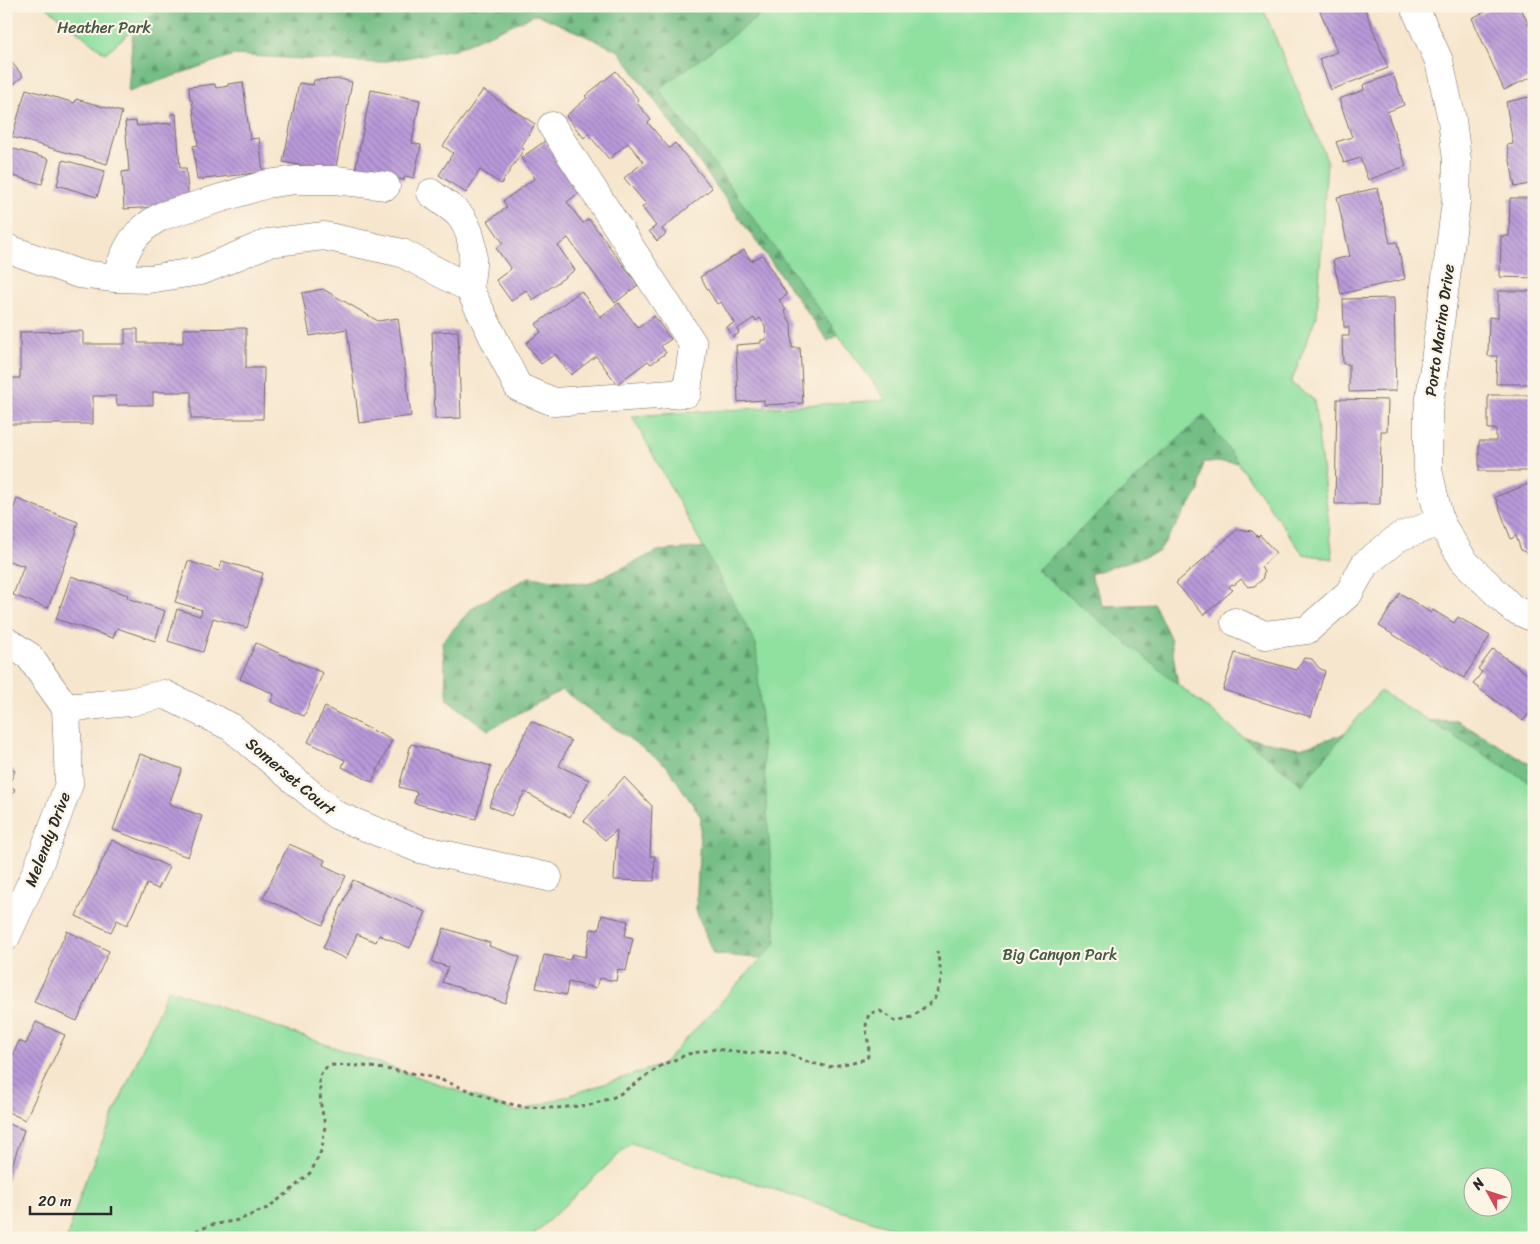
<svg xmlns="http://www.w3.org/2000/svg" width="1540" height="1244" font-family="Sriracha,sans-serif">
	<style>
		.forest { fill: url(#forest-firs); stroke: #507458 }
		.green { fill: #90e0a0; stroke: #5e8666; fill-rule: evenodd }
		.building { fill: url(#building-back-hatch) }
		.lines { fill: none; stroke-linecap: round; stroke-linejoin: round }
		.minor-casing { stroke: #726c64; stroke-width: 29 }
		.path { stroke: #726c64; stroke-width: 3; stroke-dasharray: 4 4; stroke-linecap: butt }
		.minor { stroke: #fff; stroke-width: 28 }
		.labels { text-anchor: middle; stroke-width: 4.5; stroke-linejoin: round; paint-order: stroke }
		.park-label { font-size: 16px; fill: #445848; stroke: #fcf5e5 }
		.street-label { font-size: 16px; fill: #2b2b2b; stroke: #fcf5e5 }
	</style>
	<defs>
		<pattern id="forest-firs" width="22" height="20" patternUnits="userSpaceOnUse" patternTransform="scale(1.25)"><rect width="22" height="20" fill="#74be86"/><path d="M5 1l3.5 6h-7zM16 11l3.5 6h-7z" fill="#5f9b6e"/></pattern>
		<pattern id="building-back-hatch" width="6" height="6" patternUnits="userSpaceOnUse" patternTransform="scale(1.25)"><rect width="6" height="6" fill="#b999da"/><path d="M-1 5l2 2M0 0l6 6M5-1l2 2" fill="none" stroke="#977db1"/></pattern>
	</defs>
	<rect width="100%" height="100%" fill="#fcf5e5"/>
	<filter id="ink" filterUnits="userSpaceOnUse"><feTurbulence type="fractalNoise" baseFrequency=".02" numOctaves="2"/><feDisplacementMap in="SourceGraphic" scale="10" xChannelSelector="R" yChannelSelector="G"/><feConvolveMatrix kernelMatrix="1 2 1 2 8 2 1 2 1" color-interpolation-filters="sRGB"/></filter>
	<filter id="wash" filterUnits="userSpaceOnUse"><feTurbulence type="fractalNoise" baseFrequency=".0096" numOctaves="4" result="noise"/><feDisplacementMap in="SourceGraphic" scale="20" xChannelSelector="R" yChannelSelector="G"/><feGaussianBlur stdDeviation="1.12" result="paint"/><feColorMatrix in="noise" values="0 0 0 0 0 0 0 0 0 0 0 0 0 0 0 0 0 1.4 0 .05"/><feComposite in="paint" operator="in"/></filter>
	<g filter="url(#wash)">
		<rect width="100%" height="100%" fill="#f7e6ce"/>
		<!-- forest -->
		<g class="forest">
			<polygon points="135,6 959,6 912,294 828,341 619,51 537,14 455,49 376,63 233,55 128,92"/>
			<polygon points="1170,289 1259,463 1203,462 1199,491 1158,552 1090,574 1103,606 1154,604 1171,640 1184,726 1300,748 1388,720 1457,721 1534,766 1534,1034 713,954 696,910 701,817 666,765 562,690 488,730 448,700 442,642 473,607 529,577 588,584 658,551 762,543"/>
		</g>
		<!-- green -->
		<g class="green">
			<polygon points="45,6 162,6 105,53"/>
			<path d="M773,6H1262L1327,160L1317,314L1291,383L1314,400L1333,559L1303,554L1204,415L1037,570L1302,785L1380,691L1534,785V1238H924L631,1143L530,1238H67L83,1186L168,989L518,1112L662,1065L776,943L756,644L632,416L886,400L659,89ZM1472,1176H1502V1206H1472Z"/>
		</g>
		<g id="blocks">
			<!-- building -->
			<g class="building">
				<polygon points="1318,6 1364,6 1388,68 1331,90 1319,59 1337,52"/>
				<polygon points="1497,6 1520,6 1534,36 1534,76 1504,90 1472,18"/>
				<polygon points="6,56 23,76 6,91"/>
				<polygon points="616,71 639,100 636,102 651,120 648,123 669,148 675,143 712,188 662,229 666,234 657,241 649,231 656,226 642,207 646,204 624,178 644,162 628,143 609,159 588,134 584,138 566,116 587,98 585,96"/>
				<polygon points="1393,74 1404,105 1387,112 1406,166 1368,180 1360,158 1344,163 1336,142 1352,137 1339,99 1364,90 1363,85"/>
				<polygon points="340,79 352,82 335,172 283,162 299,83 313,85 314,80"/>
				<polygon points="243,82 250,139 259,138 263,172 197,180 193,146 198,145 192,100 190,100 189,87 215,84 216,88 228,86 228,84"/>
				<polygon points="26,89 75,103 76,99 122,112 107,164 12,137"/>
				<polygon points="371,90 420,100 412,143 421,145 414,178 405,176 404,180 355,171"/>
				<polygon points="483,90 535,124 521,147 524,149 501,184 480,170 466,193 439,175 453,153 443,146"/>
				<polygon points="1534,96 1534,183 1515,187 1507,145 1513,144 1506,102"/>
				<polygon points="171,114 176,114 180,168 186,168 189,205 124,209 122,172 129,171 125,122 136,121 137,126 172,123"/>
				<polygon points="545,141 581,191 567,202 583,223 589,219 638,285 615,303 568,238 558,246 575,270 533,300 526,290 511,301 496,280 511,269 496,248 503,243 488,221 507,207 503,201 535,178 521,158"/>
				<polygon points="7,147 49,159 42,184 6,174"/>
				<polygon points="63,160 105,171 97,197 57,185"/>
				<polygon points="1377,188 1390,243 1397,242 1405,279 1341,294 1333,260 1350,256 1337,197"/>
				<polygon points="1510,198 1534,198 1534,278 1500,277 1501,236 1509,236"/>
				<polygon points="744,250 751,261 762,255 787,295 779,300 786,310 784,311 791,323 792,348 800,348 803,403 764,405 764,400 738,402 736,345 761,343 761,340 766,340 765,326 760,318 756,321 754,318 737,329 739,333 733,337 727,327 734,323 721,302 717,304 700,277"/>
				<polygon points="323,289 378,321 398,318 411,416 359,423 347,329 310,336 302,293"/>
				<polygon points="581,291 600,317 619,303 638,328 654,316 671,339 661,346 666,353 651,364 648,361 617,384 596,356 571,375 555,354 541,364 526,343 541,332 536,324"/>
				<polygon points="1498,291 1534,291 1534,377 1530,377 1530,384 1496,384 1497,356 1488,356 1489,317 1498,318"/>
				<polygon points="1394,298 1396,391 1349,392 1349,364 1343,364 1342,336 1349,336 1349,327 1344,327 1343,299"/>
				<polygon points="246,328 246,368 264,368 263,419 191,419 191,392 153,392 153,405 117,405 116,396 93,396 93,424 10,424 10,394 6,394 6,378 20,378 20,332 83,331 83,344 125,344 125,329 138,329 138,343 183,343 183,329"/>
				<polygon points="458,331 461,418 435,419 432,332"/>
				<polygon points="1488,395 1534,395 1532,471 1479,471 1479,441 1496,441 1496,429 1488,429"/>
				<polygon points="1337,399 1388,400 1387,431 1381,431 1380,504 1335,504"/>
				<polygon points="1534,482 1534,557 1521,550 1516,536 1511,539 1495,497"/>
				<polygon points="17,499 78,522 75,530 77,531 48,608 13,595 24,566 6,560 6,509 13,510"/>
				<polygon points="1238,529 1252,531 1258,537 1260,535 1276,553 1261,567 1264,572 1262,580 1254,586 1248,587 1241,579 1234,585 1232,584 1229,587 1233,590 1204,615 1176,583"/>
				<polygon points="188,561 219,571 222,561 263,573 247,628 213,618 203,652 168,641 177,609 200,616 202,610 175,602"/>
				<polygon points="71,576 128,595 127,598 165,611 155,641 117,628 113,638 56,619"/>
				<polygon points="1400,593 1431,613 1433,610 1454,623 1458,617 1490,636 1464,678 1379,626"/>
				<polygon points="256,643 323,673 304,716 271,702 274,694 240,679"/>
				<polygon points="1493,649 1534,679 1534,713 1531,711 1523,721 1473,684 1482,672 1478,669"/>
				<polygon points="1235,653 1297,670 1304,658 1312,659 1319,668 1325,671 1311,717 1223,690"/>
				<polygon points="325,707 392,740 372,782 342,767 345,760 308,742"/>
				<polygon points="531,721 571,741 559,766 589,780 570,817 525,792 511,816 489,806"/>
				<polygon points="411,744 491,766 476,819 414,803 417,792 399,787"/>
				<polygon points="140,754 182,769 169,804 202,816 188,857 113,830"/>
				<polygon points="6,767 15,771 8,786 15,789 6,807"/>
				<polygon points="624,777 652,806 650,856 655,856 654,881 614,880 617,830 605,840 584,821"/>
				<polygon points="112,840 169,867 158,889 147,884 127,925 117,920 111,932 76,916"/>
				<polygon points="289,844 325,860 323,865 346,876 323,925 263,898"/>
				<polygon points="353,880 426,912 410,948 379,935 376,942 357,934 346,959 323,948"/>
				<polygon points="602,915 628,921 625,936 633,938 626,971 618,969 616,981 599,978 596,988 568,982 566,995 536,988 544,955 570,960 572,954 585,957 591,929 599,930"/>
				<polygon points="444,928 490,943 489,946 520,957 505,1003 442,982 448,967 432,962"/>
				<polygon points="67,931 109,951 77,1021 34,1002"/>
				<polygon points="36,1022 65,1035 25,1120 6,1111 6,1070 19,1041 26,1044"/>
				<polygon points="6,1123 24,1130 7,1180 6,1179"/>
			</g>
		</g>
	</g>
	<g filter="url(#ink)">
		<use href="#blocks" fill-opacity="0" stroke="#726c64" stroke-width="1"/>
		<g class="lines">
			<!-- minor casing -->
			<g class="minor-casing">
				<g id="minor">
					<polyline points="1414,6 1439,61 1452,120 1457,160 1456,202 1428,413 1428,470 1440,522 1464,561 1513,609 1534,618"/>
					<path d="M431,193C439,200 455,209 461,217C477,239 473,264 469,288"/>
					<polyline points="6,248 79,274 115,278 149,279 201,271 268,243 324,236 402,253 469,288 518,387 554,402 687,393 693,344 552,126"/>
					<path d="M115,278C127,248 132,232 162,216L267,184L296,180H335L386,186"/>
					<polyline points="1235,622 1265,635 1307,630 1349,593 1365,564 1399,537 1440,522"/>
					<polyline points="6,641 29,656 66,708 69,784 37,870 6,937"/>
					<polyline points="66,708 130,702 164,694 231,727 336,815 420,849 548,877"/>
				</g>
			</g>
			<!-- path -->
			<path class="path" d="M182,1238L183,1236L211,1225L239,1220L267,1208L289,1192L311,1172L322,1149L325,1125L321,1106L319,1078L323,1070L330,1065L364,1066L418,1074L439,1079L496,1101L525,1107L556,1108L590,1105L617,1096L662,1065L688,1054L715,1049L752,1053L783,1052L808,1062L829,1067L867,1059C873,1041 860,1030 870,1013L880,1011L896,1021L912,1017L934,1000L942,978L937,951"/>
			<!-- minor -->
			<use href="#minor" class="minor"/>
		</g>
	</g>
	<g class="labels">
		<!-- park labels -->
		<g class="park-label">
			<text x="104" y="33">Heather Park</text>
			<text x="1060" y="960">Big Canyon Park</text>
		</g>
		<!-- street labels -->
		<g class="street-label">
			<text transform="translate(1439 330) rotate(-82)" y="6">Porto Marino Drive</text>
			<text transform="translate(291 776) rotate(40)" y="6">Somerset Court</text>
			<text transform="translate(47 839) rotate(-69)" y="6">Melendy Drive</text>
		</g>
	</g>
	<!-- margin -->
	<rect width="1540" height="1244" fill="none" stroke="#fcf5e5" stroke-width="25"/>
	<!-- north arrow -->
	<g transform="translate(1488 1192) rotate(310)"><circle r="24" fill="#fcf5e5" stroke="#a8a49b"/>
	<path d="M0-4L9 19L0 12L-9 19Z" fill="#d1495b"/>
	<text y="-8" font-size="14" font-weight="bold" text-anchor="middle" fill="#2b2b2b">N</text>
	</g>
	<!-- scale -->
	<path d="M30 1206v8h81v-8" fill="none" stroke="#2b2b2b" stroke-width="2.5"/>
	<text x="38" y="1206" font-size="15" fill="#2b2b2b" stroke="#fcf5e5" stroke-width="4" paint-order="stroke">20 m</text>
</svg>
